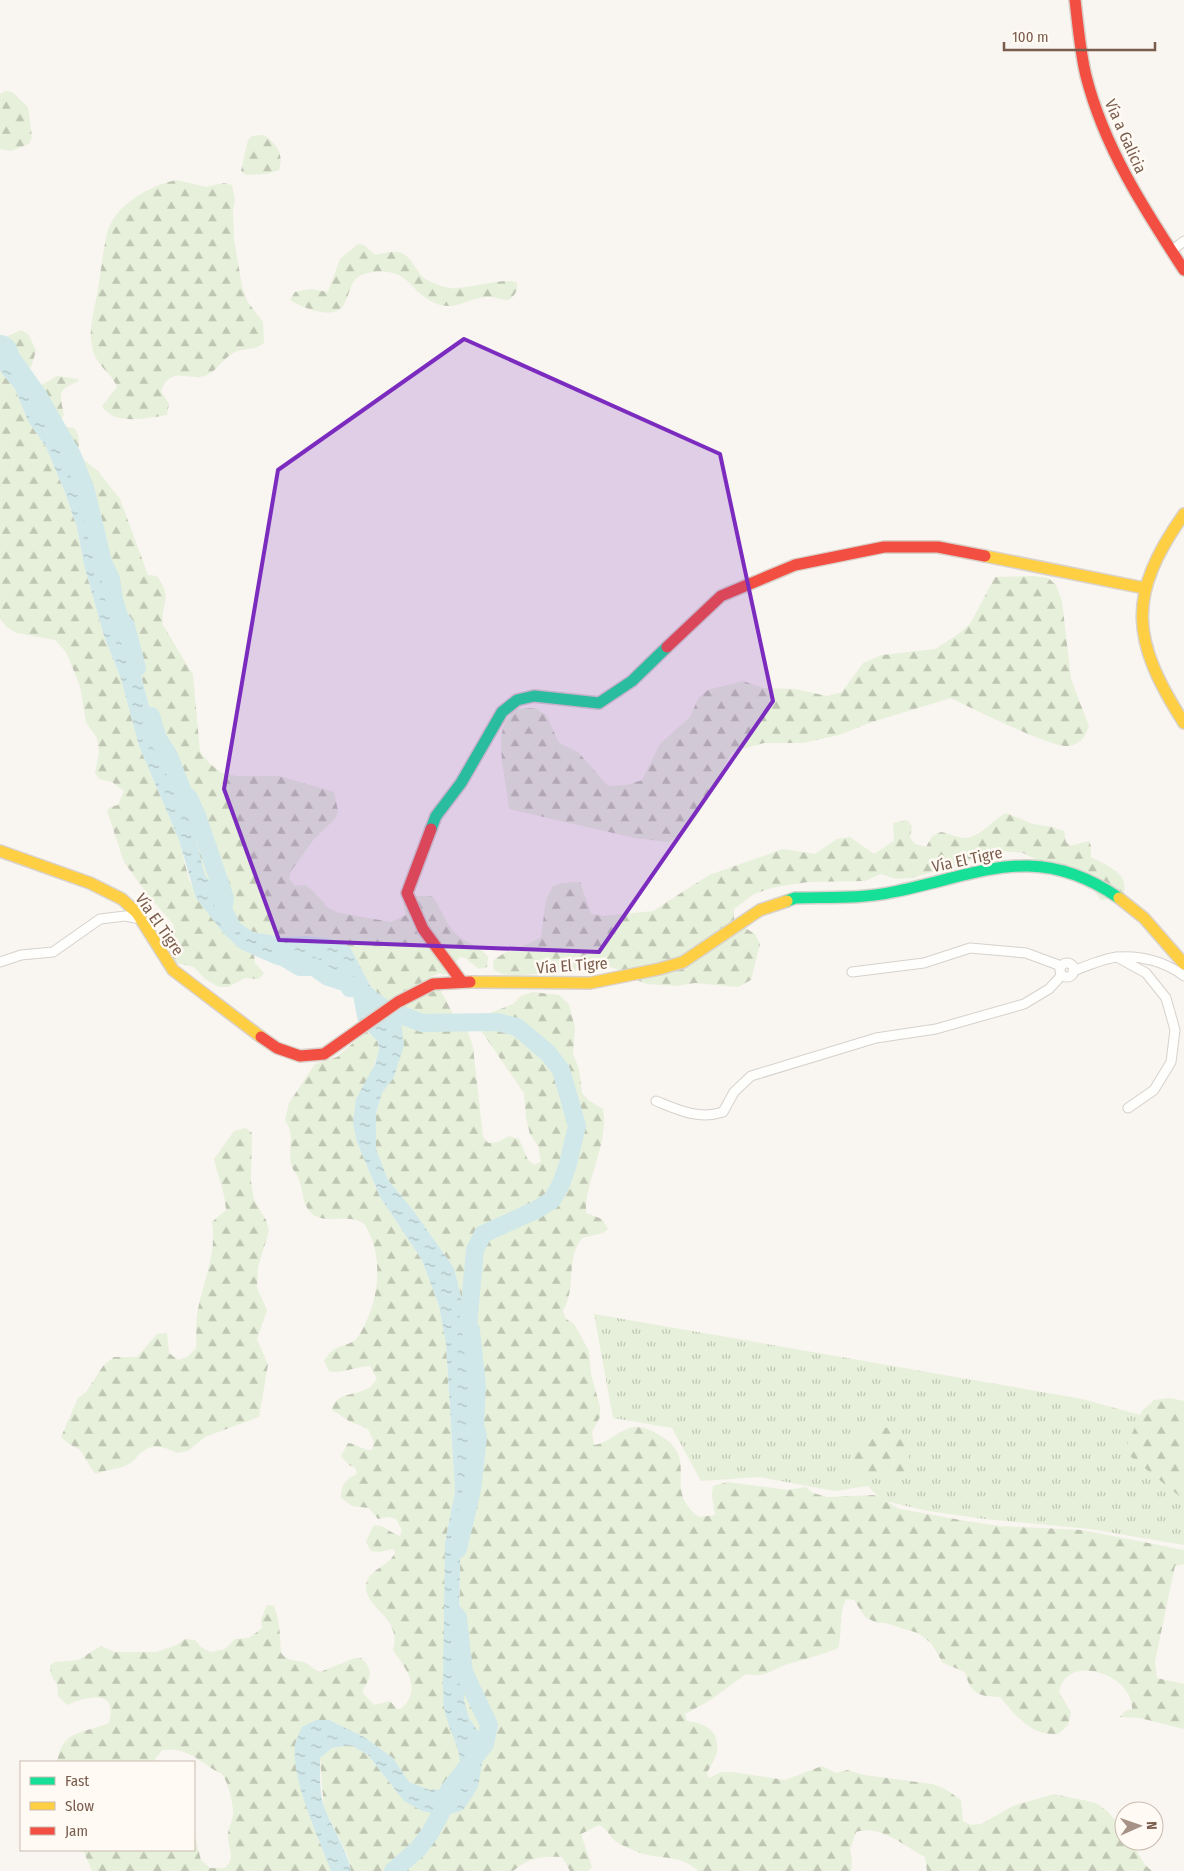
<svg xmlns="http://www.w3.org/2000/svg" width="1184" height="1871" font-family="'Fira Sans Condensed',sans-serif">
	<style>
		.grass { fill: url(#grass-tufts) }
		.forest { fill: url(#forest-firs) }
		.water { fill: url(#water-ripples) }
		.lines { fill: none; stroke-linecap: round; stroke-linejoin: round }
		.river { stroke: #d0e8ea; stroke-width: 18 }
		.street-casing { stroke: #d7d1cb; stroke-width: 11 }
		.fast-casing { stroke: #d9d2cb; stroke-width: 14 }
		.slow-casing { stroke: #d9d2cb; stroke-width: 14 }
		.jam-casing { stroke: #d9d2cb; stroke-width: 14 }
		.street { stroke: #fefefd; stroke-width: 9 }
		.fast { stroke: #16e098; stroke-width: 11 }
		.slow { stroke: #ffcf43; stroke-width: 11 }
		.jam { stroke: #f24e42; stroke-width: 11 }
		.marked { fill: #7b2cbf; fill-opacity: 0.2; stroke: #7b2cbf; stroke-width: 4; stroke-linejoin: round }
		.labels { text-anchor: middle; stroke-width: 5; stroke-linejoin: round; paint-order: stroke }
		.street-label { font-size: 16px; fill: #7a5c4d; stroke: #fffaf3 }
	</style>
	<defs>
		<pattern id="grass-tufts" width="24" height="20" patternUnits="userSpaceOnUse" patternTransform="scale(1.25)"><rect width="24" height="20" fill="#e7f0db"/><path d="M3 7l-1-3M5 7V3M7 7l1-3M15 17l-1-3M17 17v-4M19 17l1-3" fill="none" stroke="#c0c6b4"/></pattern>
		<pattern id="forest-firs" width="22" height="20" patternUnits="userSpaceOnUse" patternTransform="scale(1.25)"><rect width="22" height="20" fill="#e7f0db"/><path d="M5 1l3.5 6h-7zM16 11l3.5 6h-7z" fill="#c0c6b4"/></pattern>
		<pattern id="water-ripples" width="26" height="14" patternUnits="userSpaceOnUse" patternTransform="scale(1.25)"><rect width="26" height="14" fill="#d0e8ea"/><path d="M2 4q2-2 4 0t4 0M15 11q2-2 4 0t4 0" fill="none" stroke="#aebfc0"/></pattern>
	</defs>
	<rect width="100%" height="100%" fill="#f9f5f0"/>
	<!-- grass -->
	<polygon class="grass" points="594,1314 1082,1399 1184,1427 1184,1545 1090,1529 985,1519 928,1511 881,1500 868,1486 835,1491 759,1477 701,1481 672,1428 613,1418"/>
	<!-- forest -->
	<g class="forest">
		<polygon points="6,91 12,92 28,107 32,137 29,144 11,151 0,149 0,94"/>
		<path d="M264,135C277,144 284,154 279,170L266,174L246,175L241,171L248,140L252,136Z"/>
		<path d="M177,180L206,187L224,183L232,185L235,200L233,210L234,239L242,286L247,301L263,322L264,343C252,352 246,347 235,352C224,357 218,370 207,375C188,383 171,363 161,391L169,404L167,415C148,418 114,426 102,406L117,387C112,372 95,366 92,346C88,327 95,309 98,289C101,270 103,252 107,233C115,204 151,185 177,180Z"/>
		<path d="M358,244L364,245L375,255C381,254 391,251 398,252C410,254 414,268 422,276C428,282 441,286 450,288C465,290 508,276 517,283C518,291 515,296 508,300C500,300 494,296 486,297C468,298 454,312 435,303C408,291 410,268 373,272C347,275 353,291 343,306C332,321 301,307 290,300L295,292L311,289L328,292L340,259Z"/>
		<polygon points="21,330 29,335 36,351 31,367 21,372 5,345 6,337"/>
		<polygon points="0,371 15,389 28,421 46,447 64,490 77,527 84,565 104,636 121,679 139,746 179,840 189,880 224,934 240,949 254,955 255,963 264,973 259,979 245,978 228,987 219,987 205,979 194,967 172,962 155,940 157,932 173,931 174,925 147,894 124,862 107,811 110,807 118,805 124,791 112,782 99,779 95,773 99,752 97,738 86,722 80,686 66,652 55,640 17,633 8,628 0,619"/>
		<path d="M57,376L78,379L79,381C56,390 60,393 64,415L57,426L26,380H33L40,386Z"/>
		<path d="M66,427L74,428C81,436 79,446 78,455L98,471L120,499L148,575L157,576C174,600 160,604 163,625L193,675L200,752L210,764L222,773L236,776H279L334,792L338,811L335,819L314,839L291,871L289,878L295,886L305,885L313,891L328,908L339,913L391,922L406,915L403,902L414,896H432C442,909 446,926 458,936C469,945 478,944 488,957L487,967L479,969L465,958L460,957L445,975L440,973L430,977L433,984L441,991L454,1016L467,1029L473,1047L483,1137L488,1143L498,1142L509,1136L519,1139L528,1160L534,1165L541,1162L538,1146L530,1134L526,1118L524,1093L482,1032L490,1013L513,1004L521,996L533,992L559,995L569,1004L575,1028L573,1054L579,1069L582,1093L588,1100L603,1109C609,1145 585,1178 586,1213L602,1219L608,1229L603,1233L582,1238C565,1260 577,1286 563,1311L566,1319L574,1324L589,1351L591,1374L600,1407V1417L592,1432L594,1445C610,1443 619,1428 636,1427C646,1427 652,1431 661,1436C701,1460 661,1489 699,1517L715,1515L712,1496L713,1486L728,1482L788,1490L806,1487L813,1493L827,1497L874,1495L900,1509L966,1521L999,1526L1082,1530L1184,1550V1564L1175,1566L1155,1661L1157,1678L1184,1684V1729L1140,1718L1120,1717L1125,1711L1132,1709C1134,1675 1067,1651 1059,1692L1071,1712L1068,1725L1058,1734C1032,1737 1015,1715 1000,1697C979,1696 971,1695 965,1672L943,1663L931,1643L918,1633L885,1623H877L865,1617L854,1600L846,1599C838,1616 843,1631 838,1648C821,1655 805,1659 788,1664C772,1669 764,1679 746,1674L709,1701L685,1714L687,1721C704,1723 720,1730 717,1751C716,1758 710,1767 707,1773L709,1778L721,1772H732L785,1780L822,1766L836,1773L848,1770L864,1775L932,1784L945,1789L961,1800L963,1821L971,1825L981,1824L1013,1806L1054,1794L1096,1803L1108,1812L1124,1830V1841H1131L1145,1865L1152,1871H927L925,1857C904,1846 880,1824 856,1832L850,1850L852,1859L851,1871H698C681,1854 662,1860 640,1853C633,1850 621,1845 615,1841C609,1835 607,1829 599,1825L581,1834L592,1867L588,1871H570L562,1857C541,1856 529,1858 513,1871H351L347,1854L324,1808L320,1758L332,1748L351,1745L368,1755L396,1791L463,1810L478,1731L469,1718L464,1700V1672L459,1637L460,1561L477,1386L468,1326L454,1268L413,1210L388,1180L376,1149V1113L382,1093L394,1077L387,1000L371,987L350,947L333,939L307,936L283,937L253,932L240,923L205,875L183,792L158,739L133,646L119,617L90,508L79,473L63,437Z"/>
		<path d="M1033,576L1048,578L1056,585L1062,601L1071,679L1089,726C1085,737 1081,744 1068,746C1052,748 969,707 951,698L872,722L839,735L803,743H764L732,752L698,815L684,833L668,842L635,838L509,809C508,787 494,742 506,721C508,717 513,713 516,709L535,708L546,715L559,743L578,752L608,786L627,785L642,780L660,744L690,717L699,697L708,690L743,681L763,688L795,689L827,696L842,692L863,663L882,655L935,649L957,635L970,624L995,577Z"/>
		<path d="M1006,813L1033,824L1052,827L1064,831L1066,842L1070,846L1089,841L1091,846V857C1107,866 1133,874 1122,897L1101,900L1094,891L1091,881L1051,867L1023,853L1001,851L912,878L896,879L881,874L865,881L808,882L775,887L754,894L734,909V921L755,934L760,944L751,980L738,987L695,983L676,986L647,984L630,977L623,971L604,965L568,971L514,976L502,974L494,970L493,961C506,949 526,947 541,937L546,900L553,886L563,883L580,882L591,914L603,916L653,911L709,875L783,849L815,854L837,839L850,837L874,854L894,841L893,823L907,820L912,826L910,837L915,844L926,847L932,836L941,832C948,833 958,838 965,838C981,837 992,820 1006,813Z"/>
		<path d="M367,1031L378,1042L379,1051L368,1080L356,1099L357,1142L380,1197L422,1260L439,1306L446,1344L455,1491L445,1543L444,1709L461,1755V1773L457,1788L430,1790L409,1782L393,1758L364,1737L329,1720L303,1795L331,1871H92L83,1850H194V1833L201,1860L210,1868H225C237,1856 227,1848 228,1835C228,1828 232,1822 233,1815C234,1806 228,1781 222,1774C200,1763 188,1746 162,1750L153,1762H57C63,1728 84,1734 109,1723C119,1687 86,1697 67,1705L58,1696L57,1684L51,1675L50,1665L55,1662L78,1660L101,1646L115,1652H156L177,1645L185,1639L195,1640L201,1647L210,1652L225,1649L235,1639L249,1638L262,1628L261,1619L267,1605L274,1606C280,1621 280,1637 281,1653C289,1663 297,1659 306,1663C311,1666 315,1670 320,1672L355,1658H361C376,1672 369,1678 362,1692L374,1705L390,1701L397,1709H401C423,1689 406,1669 393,1650C403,1617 364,1608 366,1586C368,1568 390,1567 395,1552L393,1549L380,1552L371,1551L366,1542L373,1526C384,1523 389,1533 400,1536L402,1530L396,1519L388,1517L378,1519L369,1508L352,1506L341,1498C341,1485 345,1479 357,1474L355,1468L349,1465L341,1456L348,1443C358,1444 363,1451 372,1450L374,1442L368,1429L349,1421L332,1410C335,1392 356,1396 369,1388C372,1386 375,1381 377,1379L370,1366C356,1366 340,1375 329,1371L324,1361C337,1339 351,1351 361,1332C377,1304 383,1267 371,1237C368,1232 367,1224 361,1222C343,1212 318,1229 306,1206C302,1197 302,1186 298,1177C297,1173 293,1171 292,1167C286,1150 297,1138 285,1120L289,1103L315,1064L337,1057Z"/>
		<path d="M246,1128L252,1133L251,1181L254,1200L266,1220L269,1231L258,1267L257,1288L267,1310L257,1339L268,1365L259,1417L205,1437L188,1451L177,1453C164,1447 154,1442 141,1453C137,1456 134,1461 129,1464C118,1470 107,1469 95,1474L80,1450L69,1444L61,1437L78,1398L86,1392L103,1366L114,1357H137L157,1334L167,1333L169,1353L178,1360L187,1357L196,1348C197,1335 195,1321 198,1309C204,1279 217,1253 212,1222L226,1210C225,1192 218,1177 214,1159L234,1131Z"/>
		<polygon points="1170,1398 1184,1401 1184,1500 1130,1456 1127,1445 1142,1411 1154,1400"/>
		<path d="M878,1427C906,1427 907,1445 911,1468C898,1482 873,1476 857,1472L852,1461C856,1443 859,1432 878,1427Z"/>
	</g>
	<!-- water -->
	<path class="water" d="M0,339L65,439L79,473L119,617L133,646L158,739L183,792L205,875L240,923L253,932L283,937L307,936L333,939L350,947L371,987L387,1000L401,1022L404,1045L394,1077L382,1093L376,1113V1149L388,1180L413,1210L454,1268L468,1326L477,1386L474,1474L460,1561L459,1637L464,1672V1700L469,1718L478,1731L482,1763L478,1787L472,1797L463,1810L445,1816L422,1811L404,1801L368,1755L351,1745L332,1748L320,1758C320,1774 319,1794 325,1809C333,1830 346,1848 351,1871H331C319,1838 291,1780 295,1745C296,1739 300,1732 302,1727L316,1720H329L364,1737L393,1758L409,1782L430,1790L457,1788C467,1750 451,1742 444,1708C443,1702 444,1695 443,1689L445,1543L455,1491L446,1344L439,1306L422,1260L380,1197L357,1142L353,1123L356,1099L375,1064L379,1050L378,1042L358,1021L352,991L336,972L321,967L290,968L274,964L240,949L224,934L196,898L179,840L139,746L121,679L104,636L84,565L77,527L64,490L46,447L28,421L15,389L0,371Z"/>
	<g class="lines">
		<!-- river -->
		<g class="river">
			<path d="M0,344C7,345 9,349 10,356L39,397L72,455L86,491L103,562L111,579L114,599L119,617L126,626L137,668"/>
			<polyline points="151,716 158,739 169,756 183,792 189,798 197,816 225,898 223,910 231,925"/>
			<polyline points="280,955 300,967 314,967 328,977 347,983 350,988 357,987 370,1000 386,1009 422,1023 497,1022 517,1027 548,1053 561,1070 577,1126 568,1164 561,1184 552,1200 536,1210 483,1234 475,1250 468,1326 471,1330 477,1386 475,1425 478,1437 472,1490 458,1549"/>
			<polyline points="393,1871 418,1849 430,1833 440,1815 449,1790 485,1744 489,1725 464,1672 458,1618 455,1614"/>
		</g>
		<!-- street casing -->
		<g class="street-casing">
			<g id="street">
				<polyline points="1171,251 1184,241"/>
				<polyline points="1117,957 1146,973 1166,998 1175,1030 1171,1062 1154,1090 1128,1108"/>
				<polyline points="0,962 21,955 53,952 100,919 125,916 141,919"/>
				<circle cx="1067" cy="970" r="7"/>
				<path d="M1073,971C1087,966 1104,958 1118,957C1141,955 1166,962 1184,976"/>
				<polyline points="852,972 924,963 970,948 1026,953 1061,966"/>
				<path d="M656,1101C679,1110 698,1120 723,1112L734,1092L751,1076L876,1038L936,1029L1024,1004L1049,989L1062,975"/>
			</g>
		</g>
		<!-- fast casing -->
		<g class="fast-casing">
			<g id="fast">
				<polyline points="431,829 436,816 461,783 502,712 517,700 534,696 599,703 632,681 667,647"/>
				<path d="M787,901L795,898C828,897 861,899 893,892C979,875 1036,840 1119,898"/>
			</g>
		</g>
		<!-- slow casing -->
		<g class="slow-casing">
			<g id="slow">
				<path d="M1184,514C1126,596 1131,640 1184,723"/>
				<polyline points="985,556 1144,588"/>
				<polyline points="0,851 90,883 122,899 137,913 173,970 261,1037"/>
				<polyline points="1119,898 1144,918 1184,964"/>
				<polyline points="470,982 590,983 659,969 683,962 760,910 787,901"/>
			</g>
		</g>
		<!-- jam casing -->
		<g class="jam-casing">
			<g id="jam">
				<path d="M1075,0C1078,25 1080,51 1086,76C1104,147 1144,209 1184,270"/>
				<polyline points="667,647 721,596 795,565 884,547 938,547 985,556"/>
				<polyline points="431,829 407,893 423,929 462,982"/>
				<polyline points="261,1037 277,1048 300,1056 324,1054 398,1002 433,984 470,982"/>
			</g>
		</g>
		<!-- street -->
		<use href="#street" class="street"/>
		<!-- fast -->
		<use href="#fast" class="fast"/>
		<!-- slow -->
		<use href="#slow" class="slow"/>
		<!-- jam -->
		<use href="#jam" class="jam"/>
	</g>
	<!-- marked area -->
	<path class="marked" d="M464,339L720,454L773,701L599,952L279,940L224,789L278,470Z"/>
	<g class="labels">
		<!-- street labels -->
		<g class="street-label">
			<text transform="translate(1126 136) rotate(66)" y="6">Vía a Galicia</text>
			<text transform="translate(967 859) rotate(-12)" y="6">Vía El Tigre</text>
			<text transform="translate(160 924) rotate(55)" y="6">Vía El Tigre</text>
			<text transform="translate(572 965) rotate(-4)" y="6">Vía El Tigre</text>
		</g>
	</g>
	<!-- legend -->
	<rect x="20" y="1761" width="175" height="90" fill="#fffaf3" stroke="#cabbb1"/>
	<rect x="30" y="1777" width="25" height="8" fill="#16e098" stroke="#cabbb1"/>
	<text x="65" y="1786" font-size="15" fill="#7a5c4d">Fast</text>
	<rect x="30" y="1802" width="25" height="8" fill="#ffcf43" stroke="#cabbb1"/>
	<text x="65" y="1811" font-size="15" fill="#7a5c4d">Slow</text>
	<rect x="30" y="1827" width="25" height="8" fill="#f24e42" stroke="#cabbb1"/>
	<text x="65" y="1836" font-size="15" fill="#7a5c4d">Jam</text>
	<!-- north arrow -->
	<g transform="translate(1139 1826) rotate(88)"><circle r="24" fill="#fffaf3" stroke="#cabbb1"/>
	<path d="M0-4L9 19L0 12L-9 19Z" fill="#a69286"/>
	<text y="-8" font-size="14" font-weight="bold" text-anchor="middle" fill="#7a5c4d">N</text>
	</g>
	<!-- scale -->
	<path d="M1004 42v8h151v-8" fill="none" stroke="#7a5c4d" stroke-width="2.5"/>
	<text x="1012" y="42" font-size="15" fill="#7a5c4d" stroke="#fffaf3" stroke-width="4" paint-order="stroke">100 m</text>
</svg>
